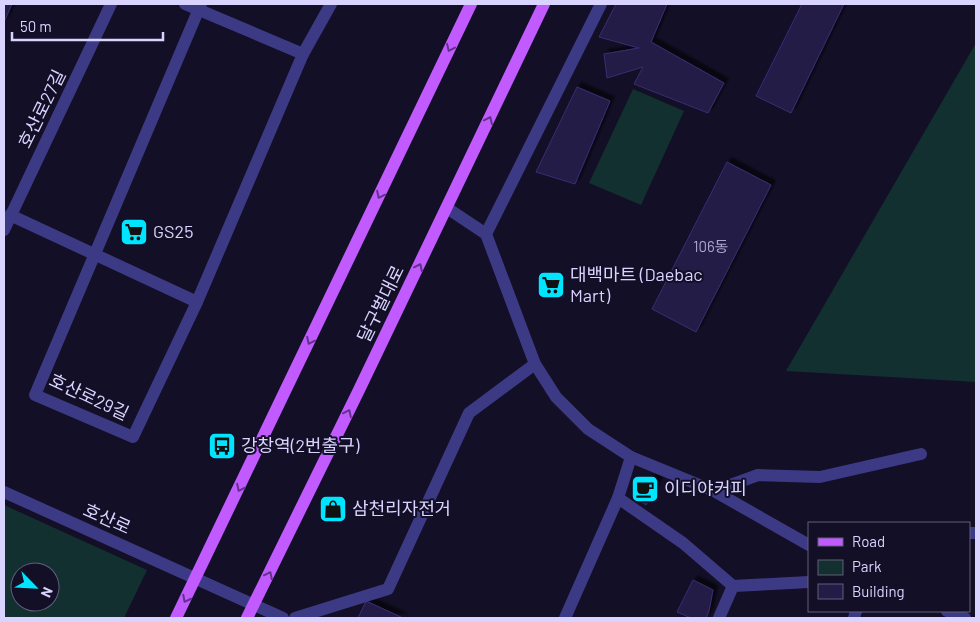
<svg xmlns="http://www.w3.org/2000/svg" width="980" height="622" font-family="Barlow,'Noto Sans KR',sans-serif">
	<style>
		.green { fill: #12302f; fill-rule: evenodd }
		.building { fill: #241b47; stroke: #3b2d73; filter: url(#shadow) }
		.lines { fill: none; stroke-linecap: round; stroke-linejoin: round }
		.minor { stroke: #3d3a85; stroke-width: 12 }
		.major { stroke: #c25bff; stroke-width: 12 }
		.oneway { stroke: #623188 }
		.labels { text-anchor: middle; stroke-width: 4; stroke-linejoin: round; paint-order: stroke }
		.number-label { font-size: 15px; fill: #aca6d1 }
		.street-label { font-size: 18px; fill: #d9d4ff; stroke: #130f26 }
		.poi-label { font-size: 18px; fill: #d9d4ff; stroke: #130f26; text-anchor: start }
	</style>
	<defs>
		<filter id="shadow"><feDropShadow dx="4.5" dy="-4.5" stdDeviation="1" flood-color="#0009"/></filter>
	</defs>
	<rect width="100%" height="100%" fill="#130f26"/>
	<!-- green -->
	<g class="green">
		<polygon points="976,43 976,382 786,371"/>
		<polygon points="633,89 684,111 641,205 589,183"/>
		<path d="M4,505L147,570L124,618H4ZM20,572H50V602H20Z"/>
	</g>
	<!-- building -->
	<g class="building">
		<polygon points="4,4 12,4 4,22"/>
		<polygon points="616,4 667,4 651,42 724,83 708,113 634,84 643,67 607,78 604,54 639,48 599,37"/>
		<polygon points="802,4 844,4 791,113 756,96"/>
		<polygon points="577,87 610,101 575,184 536,172"/>
		<polygon points="727,162 771,185 696,332 652,309"/>
		<polygon points="653,479 658,482 646,505 635,497 640,484"/>
		<polygon points="693,580 713,590 709,611 706,618 691,618 677,612"/>
		<polygon points="366,601 403,618 358,618"/>
	</g>
	<g class="lines">
		<!-- minor -->
		<g class="minor">
			<polyline points="185,4 303,54"/>
			<polyline points="201,4 35,395 133,437 197,302 303,54 331,4"/>
			<polyline points="447,208 486,234 535,364 556,397 588,429 631,457 714,491 809,545"/>
			<polyline points="10,215 197,302"/>
			<polyline points="4,230 111,4"/>
			<polyline points="486,234 601,4"/>
			<polyline points="631,457 618,498 683,543 733,586 809,582"/>
			<polyline points="714,491 758,475 820,477 921,454"/>
			<polyline points="4,492 283,618"/>
			<polyline points="969,533 976,533"/>
			<polyline points="947,611 965,618"/>
			<polyline points="295,618 388,589 469,413 535,364"/>
			<polyline points="565,618 618,498"/>
			<polyline points="719,618 733,586"/>
			<polyline points="854,618 856,611"/>
		</g>
		<!-- major -->
		<g class="major">
			<polyline points="176,618 471,4"/>
			<polyline points="247,618 358,392 544,4"/>
		</g>
	</g>
	<!-- one-way arrows -->
	<defs><path id="oneway-chevron" d="M-2-3.5L2.5 0L-2 3.5" fill="none" stroke-width="1.6" stroke-linecap="round" stroke-linejoin="round" transform="scale(1.25)"/></defs>
	<g class="oneway">
		<use href="#oneway-chevron" transform="translate(450 48) rotate(115)"/>
		<use href="#oneway-chevron" transform="translate(489 120) rotate(-65)"/>
		<use href="#oneway-chevron" transform="translate(380 195) rotate(116)"/>
		<use href="#oneway-chevron" transform="translate(419 267) rotate(-64)"/>
		<use href="#oneway-chevron" transform="translate(310 341) rotate(116)"/>
		<use href="#oneway-chevron" transform="translate(348 413) rotate(-64)"/>
		<use href="#oneway-chevron" transform="translate(240 488) rotate(116)"/>
		<use href="#oneway-chevron" transform="translate(269 575) rotate(-64)"/>
		<use href="#oneway-chevron" transform="translate(186 599) rotate(117)"/>
	</g>
	<!-- icons -->
	<defs>
		<g id="supermarket-square" transform="scale(1.4375)"><rect x="-9" y="-9" width="18" height="18" rx="4" fill="#00e5ff" stroke="#130f26"/><path d="M-6-5.5h2.5l.6 2H6L4.5 2H-2.5L-4.4-4H-6ZM-1.5 3.2a1.3 1.3 0 1 0 .1 0ZM3 3.2a1.3 1.3 0 1 0 .1 0Z" fill="#111"/></g>
		<g id="bus-square" transform="scale(1.4375)"><rect x="-9" y="-9" width="18" height="18" rx="4" fill="#00e5ff" stroke="#130f26"/><path d="M-5-6H5V4H4V6H2V4H-2V6H-4V4H-5ZM-3.5-4V0h7V-4ZM-3.5 1.2v1.5H-2V1.2ZM2 1.2v1.5H3.5V1.2Z" fill="#111"/></g>
		<g id="cafe-square" transform="scale(1.4375)"><rect x="-9" y="-9" width="18" height="18" rx="4" fill="#00e5ff" stroke="#130f26"/><path d="M-5.5-4.5H6V0H3Q3 3.5 0 3.5H-2.5Q-5.5 3.5-5.5 0ZM3-3.2v2h1.7v-2ZM-6 4.5H4V6H-6Z" fill="#111"/></g>
		<g id="shop-square" transform="scale(1.4375)"><rect x="-9" y="-9" width="18" height="18" rx="4" fill="#00e5ff" stroke="#130f26"/><path d="M-5-2.5h2.3a2.7 3.5 0 0 1 5.4 0H5L5.5 6h-11ZM-1.5-2.5h3a1.5 2.3 0 0 0-3 0Z" fill="#111"/></g>
	</defs>
	<g fill-rule="evenodd">
		<use href="#supermarket-square" x="134" y="232"/>
		<use href="#supermarket-square" x="551" y="285"/>
		<use href="#bus-square" x="222" y="446"/>
		<use href="#cafe-square" x="645" y="489"/>
		<use href="#shop-square" x="333" y="509"/>
	</g>
	<g class="labels">
		<!-- number labels -->
		<g class="number-label">
			<text x="711" y="252">106동</text>
		</g>
		<!-- street labels -->
		<g class="street-label">
			<text transform="translate(42 109) rotate(-64)" y="6">호산로27길</text>
			<text transform="translate(381 304) rotate(-64)" y="6">달구벌대로</text>
			<text transform="translate(89 397) rotate(25)" y="6">호산로29길</text>
			<text transform="translate(107 519) rotate(24)" y="6">호산로</text>
		</g>
		<!-- poi labels -->
		<g class="poi-label">
			<text x="153" y="238">GS25</text>
			<text x="570" y="281">대백마트 (Daebac<tspan x="570" dy="21">Mart)</tspan></text>
			<text x="241" y="452">강창역(2번출구)</text>
			<text x="664" y="495">이디야커피</text>
			<text x="352" y="515">삼천리자전거</text>
		</g>
	</g>
	<!-- border -->
	<rect width="980" height="622" fill="none" stroke="#d9d4ff" stroke-width="10"/>
	<!-- legend -->
	<rect x="808" y="522" width="162" height="90" fill="#130f26" stroke="#625e7d"/>
	<rect x="818" y="538" width="25" height="8" fill="#c25bff" stroke="#625e7d"/>
	<text x="852" y="547" font-size="15" fill="#d9d4ff">Road</text>
	<rect x="818" y="560" width="25" height="15" fill="#12302f" stroke="#625e7d"/>
	<text x="852" y="572" font-size="15" fill="#d9d4ff">Park</text>
	<rect x="818" y="584" width="25" height="15" fill="#241b47" stroke="#625e7d"/>
	<text x="852" y="597" font-size="15" fill="#d9d4ff">Building</text>
	<!-- north arrow -->
	<g transform="translate(35 587) rotate(114)"><circle r="24" fill="#130f26" stroke="#625e7d"/>
	<path d="M0-4L9 19L0 12L-9 19Z" fill="#00e5ff"/>
	<text y="-8" font-size="14" font-weight="bold" text-anchor="middle" fill="#d9d4ff">N</text>
	</g>
	<!-- scale -->
	<path d="M12 32v8h151v-8" fill="none" stroke="#d9d4ff" stroke-width="2.5"/>
	<text x="20" y="32" font-size="15" fill="#d9d4ff" stroke="#130f26" stroke-width="4" paint-order="stroke">50 m</text>
</svg>
